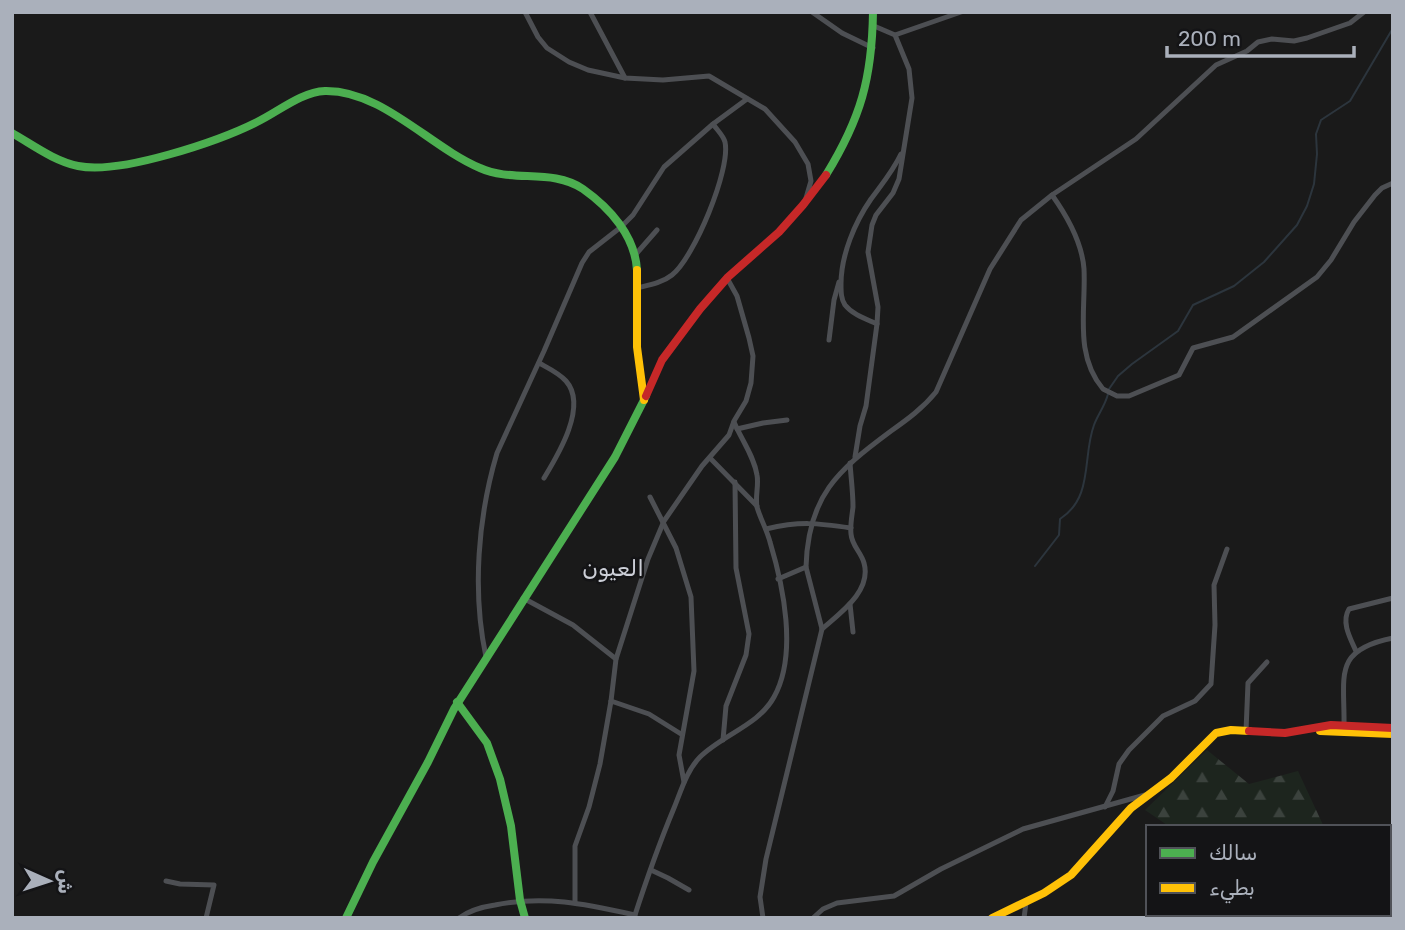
<svg xmlns="http://www.w3.org/2000/svg" width="1405" height="930" font-family="Rubik,Vazirmatn,sans-serif">
	<style>
		.forest { fill: url(#forest-firs) }
		.lines { fill: none; stroke-linecap: round; stroke-linejoin: round }
		.stream { stroke: #2c353d; stroke-width: 2 }
		.street { stroke: #4d4f53; stroke-width: 5 }
		.fast { stroke: #4caf50; stroke-width: 8 }
		.slow { stroke: #ffc107; stroke-width: 8 }
		.jam { stroke: #c62828; stroke-width: 8 }
		.labels { text-anchor: middle; stroke-width: 5; stroke-linejoin: round; paint-order: stroke }
		.quarter-label { font-size: 23px; fill: #cccfd7; stroke: #141416 }
	</style>
	<defs>
		<pattern id="forest-firs" width="22" height="20" patternUnits="userSpaceOnUse" patternTransform="scale(1.75)"><rect width="22" height="20" fill="#1d251e"/><path d="M5 1l3.5 6h-7zM16 11l3.5 6h-7z" fill="#3b423d"/></pattern>
	</defs>
	<rect width="100%" height="100%" fill="#1a1a1a"/>
	<!-- forest -->
	<g class="forest">
		<polygon points="1207,750 1249,784 1298,771 1324,827 1170,827 1145,810"/>
		<polygon points="1157,914 1372,914 1371,918 1163,918"/>
	</g>
	<g class="lines">
		<!-- stream -->
		<g class="stream">
			<polyline points="1109,389 1118,376 1132,364 1178,331 1193,305 1234,286 1264,262 1297,225 1307,206 1314,184 1317,154 1316,134 1321,120 1350,101 1393,28"/>
			<path d="M1035,566L1059,535L1060,519C1094,497 1082,457 1094,425C1098,414 1105,406 1108,394"/>
		</g>
		<!-- street -->
		<g class="street">
			<polyline points="525,12 538,37 547,48 569,62 588,70 625,78 663,80 709,76 765,109 795,142 808,164 811,181 806,198"/>
			<polyline points="590,12 625,78"/>
			<polyline points="812,12 842,33 873,48"/>
			<polyline points="895,35 961,12"/>
			<path d="M1052,195C1067,216 1082,242 1084,269C1086,310 1074,355 1103,389L1117,396H1129L1179,375L1193,348L1233,337L1317,277L1331,260L1354,222L1375,195L1382,188L1393,183"/>
			<polyline points="636,254 657,230"/>
			<path d="M637,288C649,285 662,283 672,275C694,258 731,169 725,142C723,135 717,130 713,124"/>
			<path d="M877,324C866,319 853,315 845,305C841,299 841,292 841,284C841,255 855,222 871,199C882,184 893,171 901,154"/>
			<polyline points="829,340 834,300 839,282"/>
			<path d="M539,363C548,368 559,373 566,381C588,406 558,455 544,478"/>
			<polyline points="737,429 763,423 787,420"/>
			<polyline points="855,457 860,426 866,406 877,324 878,307 868,252 872,225 876,215 893,193 899,179 912,98 909,69 895,35 874,26"/>
			<polyline points="710,458 757,506"/>
			<polyline points="650,497 676,548 691,597 694,671 679,755 684,782"/>
			<path d="M766,529C800,521 817,523 851,528"/>
			<path d="M806,567C808,496 837,471 891,431C908,419 923,408 936,392L990,269L1021,220L1052,195L1136,139L1216,65L1247,51L1258,42L1272,39L1294,41L1307,38L1350,23L1364,12"/>
			<polyline points="523,598 573,625 616,659"/>
			<polyline points="850,604 853,632"/>
			<path d="M822,629C840,613 872,591 864,563C861,552 852,546 851,534C850,525 852,516 853,507C853,492 851,478 850,463"/>
			<path d="M1356,651C1350,638 1341,622 1349,609L1393,598"/>
			<path d="M486,657C472,591 478,517 497,453L544,351L582,263L589,252L621,227L633,215L664,167L713,124L747,99"/>
			<polyline points="611,701 649,714 681,734"/>
			<path d="M1344,727C1345,676 1332,650 1393,638"/>
			<polyline points="1246,731 1248,683 1267,662"/>
			<polyline points="723,740 726,706 746,655 749,634 736,568 735,482"/>
			<polyline points="1105,807 1113,791 1119,764 1129,750 1163,716 1195,701 1211,684 1215,625 1214,585 1227,549"/>
			<polyline points="651,870 668,878 689,890"/>
			<polyline points="166,881 180,884 214,885 206,918"/>
			<polyline points="575,902 575,846 589,807 600,764 611,701 616,659 648,559 664,521 702,466 729,435 734,421 746,401 751,383 753,356 749,338 737,296 727,278"/>
			<path d="M459,918C470,910 481,907 495,905C545,895 585,904 635,915"/>
			<path d="M634,918C646,881 659,844 674,808C681,791 687,770 700,757C722,735 759,725 774,697C798,654 783,585 770,542C767,530 760,518 757,507C755,496 759,485 757,475C754,456 741,439 734,422"/>
			<polyline points="763,918 760,897 766,859 822,629 806,567 778,579"/>
			<polyline points="813,918 823,909 837,903 894,896 941,869 1023,829 1145,795"/>
			<polyline points="1024,918 1026,903"/>
		</g>
		<!-- fast -->
		<g class="fast">
			<path d="M12,133C33,145 54,161 78,166C120,175 219,141 257,122C278,112 301,92 325,91C382,90 430,147 480,168C513,183 552,168 583,189C610,208 635,236 637,270"/>
			<path d="M826,175C861,118 872,78 873,12"/>
			<polyline points="457,702 487,743 500,779 511,826 520,900 525,918"/>
			<polyline points="346,918 373,862 428,762 454,709 615,457 646,396"/>
		</g>
		<!-- slow -->
		<g class="slow">
			<polyline points="637,270 637,347 644,400"/>
			<polyline points="1320,731 1393,734"/>
			<polyline points="992,918 1044,893 1071,875 1131,808 1171,778 1216,733 1231,730 1249,731"/>
		</g>
		<!-- jam -->
		<g class="jam">
			<polyline points="646,396 662,360 700,309 728,277 779,232 803,205 826,175"/>
			<polyline points="1249,731 1285,733 1331,725 1393,728"/>
		</g>
	</g>
	<g class="labels">
		<!-- quarter labels -->
		<g class="quarter-label">
			<text x="613" y="576">العيون</text>
		</g>
	</g>
	<!-- border -->
	<rect width="1405" height="930" fill="none" stroke="#aab0bb" stroke-width="28"/>
	<!-- legend -->
	<rect x="1146" y="825" width="245" height="91" fill="#141416" stroke="#505258" stroke-width="2"/>
	<rect x="1160" y="848" width="35" height="10" fill="#4caf50" stroke="#505258" stroke-width="2"/>
	<text x="1209" y="860" font-size="21" fill="#aab0bb">سالك</text>
	<rect x="1160" y="883" width="35" height="10" fill="#ffc107" stroke="#505258" stroke-width="2"/>
	<text x="1209" y="895" font-size="21" fill="#aab0bb">بطيء</text>
	<!-- north arrow -->
	<g transform="translate(49 881) rotate(93)" stroke="#141416" stroke-width="5" paint-order="stroke">
	<path d="M0-5L12 26L0 18L-12 26Z" fill="#aab0bb"/>
	<text y="-10" font-size="19" font-weight="bold" text-anchor="middle" fill="#aab0bb">ش</text>
	</g>
	<!-- scale -->
	<path d="M1167 46v10h187v-10" fill="none" stroke="#aab0bb" stroke-width="3.5"/>
	<text x="1178" y="46" font-size="21" fill="#aab0bb" stroke="#141416" stroke-width="5" paint-order="stroke">200 m</text>
</svg>
